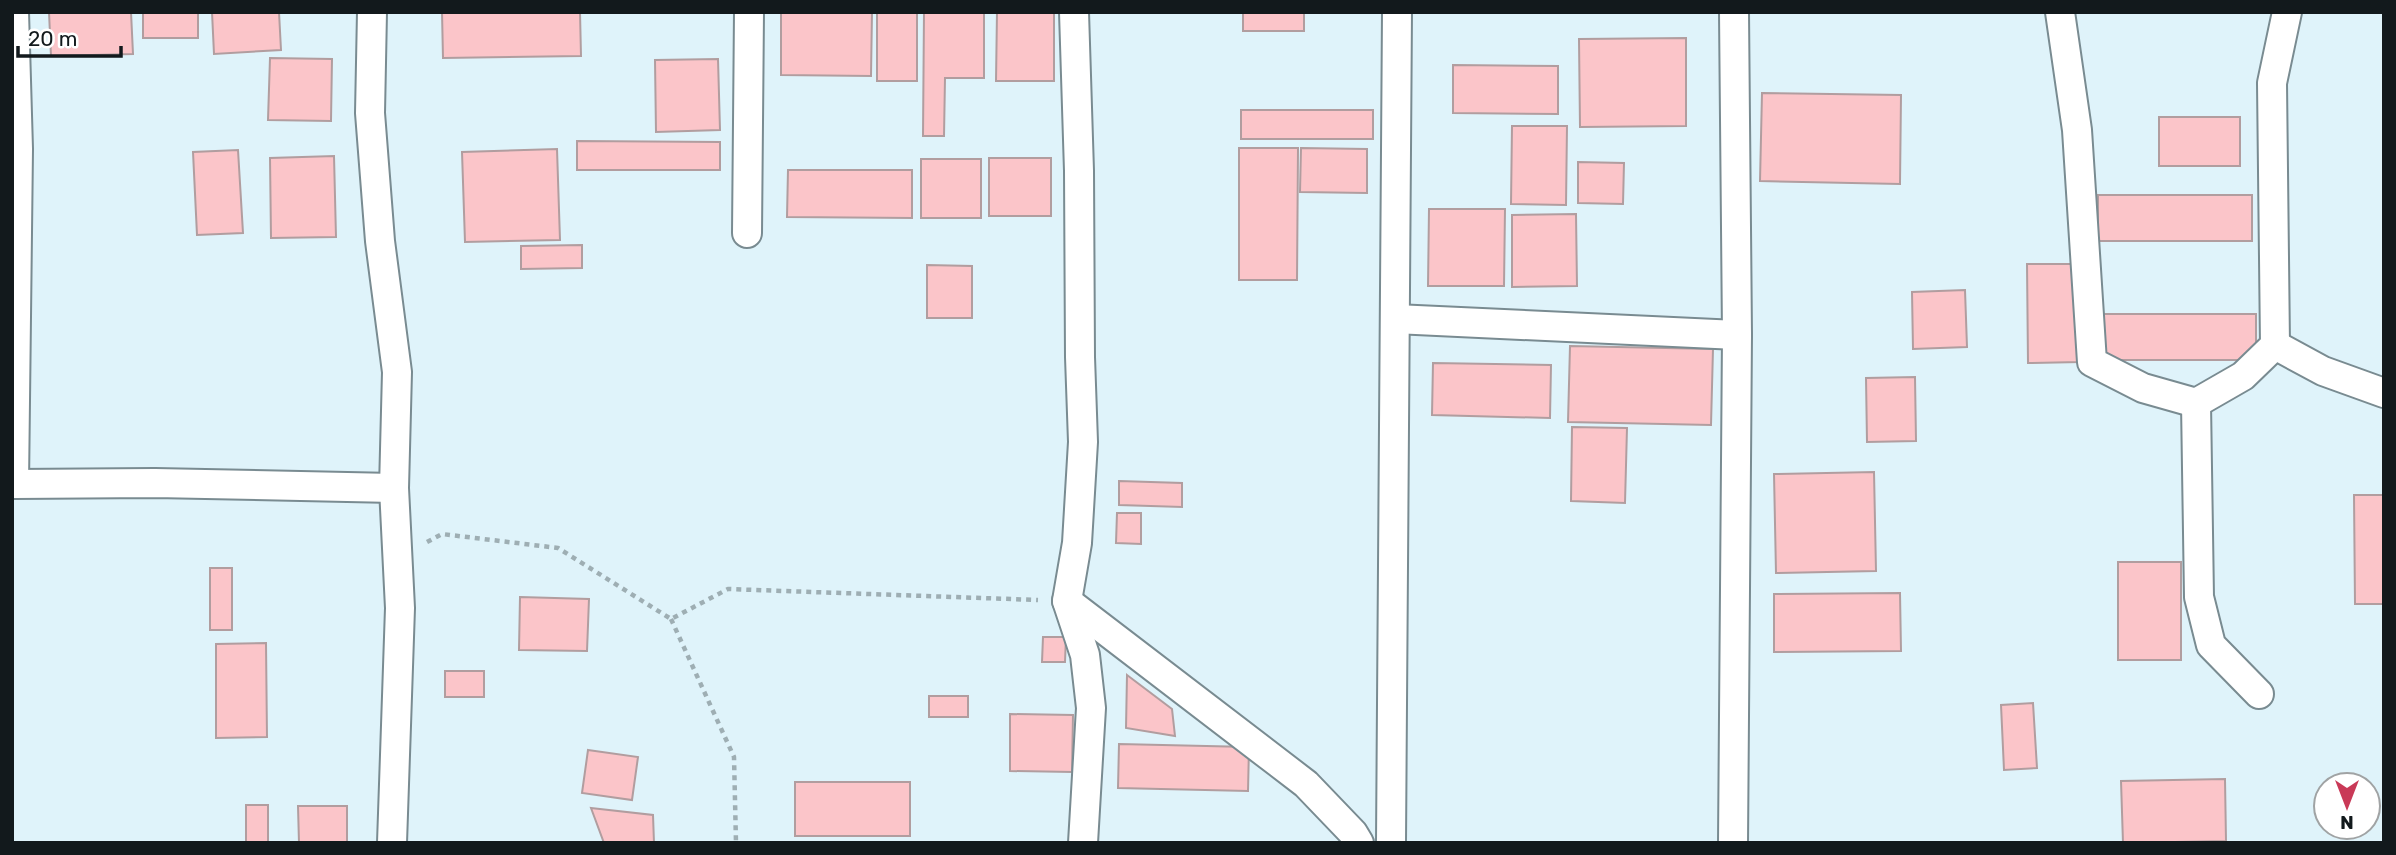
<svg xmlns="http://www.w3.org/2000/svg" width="2396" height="855" font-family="Rubik,sans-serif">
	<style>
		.building { fill: #fbc5c9; stroke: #b19d9f; stroke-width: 2 }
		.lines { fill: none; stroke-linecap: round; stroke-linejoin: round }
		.street-casing { stroke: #798b91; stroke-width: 32 }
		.path { stroke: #9eaeb3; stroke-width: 4.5; stroke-dasharray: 5 5; stroke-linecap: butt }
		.street { stroke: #fff; stroke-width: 28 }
	</style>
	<rect width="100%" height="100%" fill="#dff3fa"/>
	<!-- building -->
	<g class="building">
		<polygon points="49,12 131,12 133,54 51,56"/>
		<rect x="143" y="12" width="55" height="26"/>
		<polygon points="212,12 279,12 281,50 214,54"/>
		<polygon points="442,12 580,12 581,56 443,58"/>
		<polygon points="781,12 872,12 871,76 781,75"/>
		<rect x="877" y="12" width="40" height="69"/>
		<polygon points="924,12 984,12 984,78 945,78 944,136 923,136"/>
		<polygon points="997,12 1054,12 1054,81 996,81"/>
		<rect x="1243" y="12" width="61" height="19"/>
		<polygon points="1686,38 1686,126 1580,127 1579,39"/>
		<polygon points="270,58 332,59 331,121 268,120"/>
		<polygon points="718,59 720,130 656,132 655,60"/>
		<polygon points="1453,65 1558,66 1558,114 1453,113"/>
		<polygon points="1762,93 1901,95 1900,184 1760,181"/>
		<rect x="1241" y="110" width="132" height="29"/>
		<rect x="2159" y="117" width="81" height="49"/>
		<polygon points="1512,126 1567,126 1566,205 1511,204"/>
		<polygon points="577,141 720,142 720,170 577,170"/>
		<polygon points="1239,148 1298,148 1297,280 1239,280"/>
		<polygon points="1301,148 1367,149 1367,193 1300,192"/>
		<polygon points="557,149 560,240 465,242 462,152"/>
		<polygon points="238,150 243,233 197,235 193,152"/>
		<polygon points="334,156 336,237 271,238 270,158"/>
		<rect x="989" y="158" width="62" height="58"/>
		<rect x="921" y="159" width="60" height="59"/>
		<polygon points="1578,162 1624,163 1623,204 1578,203"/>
		<polygon points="788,170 912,170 912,218 787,217"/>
		<rect x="2098" y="195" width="154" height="46"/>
		<polygon points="1429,209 1505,209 1504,286 1428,286"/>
		<polygon points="1576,214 1577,286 1512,287 1512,215"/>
		<polygon points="582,245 582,268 521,269 521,246"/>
		<polygon points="2027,264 2080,264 2080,362 2028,363"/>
		<polygon points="927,265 972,266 972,318 927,318"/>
		<polygon points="1965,290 1967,347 1913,349 1912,292"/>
		<rect x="2100" y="314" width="156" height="46"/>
		<polygon points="1570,346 1713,349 1711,425 1568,422"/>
		<polygon points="1433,363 1551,365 1550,418 1432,415"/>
		<polygon points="1915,377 1916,441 1867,442 1866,378"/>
		<polygon points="1572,427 1627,428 1625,503 1571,501"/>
		<polygon points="1874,472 1876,571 1776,573 1774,474"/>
		<polygon points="1119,481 1182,483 1182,507 1119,505"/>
		<polygon points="2354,495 2384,495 2384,604 2355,604"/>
		<polygon points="1117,513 1141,513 1141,544 1116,543"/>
		<rect x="2118" y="562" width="63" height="98"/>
		<rect x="210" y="568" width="22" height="62"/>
		<polygon points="1900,593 1901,651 1774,652 1774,594"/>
		<polygon points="520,597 589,599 587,651 519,650"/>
		<polygon points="1043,637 1066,637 1065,662 1042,662"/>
		<polygon points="266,643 267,737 216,738 216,644"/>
		<rect x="445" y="671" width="39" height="26"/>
		<polygon points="1127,675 1172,709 1175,736 1126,728"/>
		<rect x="929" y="696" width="39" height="21"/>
		<polygon points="2033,703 2037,768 2004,770 2001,705"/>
		<polygon points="1010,714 1073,715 1072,772 1010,771"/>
		<polygon points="1119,744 1249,747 1248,791 1118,788"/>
		<polygon points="588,750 638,757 632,800 582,793"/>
		<polygon points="2225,779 2226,841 2123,843 2121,781"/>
		<rect x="795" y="782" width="115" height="54"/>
		<rect x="246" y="805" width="22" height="38"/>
		<polygon points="298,806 347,806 347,843 299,843"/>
		<polygon points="591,808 653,815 654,843 604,843"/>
	</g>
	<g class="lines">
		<!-- street casing -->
		<g class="street-casing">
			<g id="street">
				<polyline points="14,12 18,149 14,484 155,483 394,488"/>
				<polyline points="372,12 370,113 380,241 397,372 394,488 400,608 392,843"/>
				<polyline points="1074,12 1079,171 1080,357 1083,442 1077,543 1067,601 1085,655 1091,708 1083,843"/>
				<polyline points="2060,12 2077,130 2092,362 2143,388 2196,403 2243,376 2275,345 2272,83 2287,12"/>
				<polyline points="747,233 749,12"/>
				<polyline points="1395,319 1737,335"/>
				<polyline points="2275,345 2323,371 2384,393"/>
				<polyline points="2196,403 2199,597 2211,645 2259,694"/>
				<polyline points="1067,601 1306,784 1353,833 1359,843"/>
				<polyline points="1391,843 1397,12"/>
				<polyline points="1733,843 1737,335 1734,12"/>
			</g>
		</g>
		<!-- path -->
		<g class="path">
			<polyline points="427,542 442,534 558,548 671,619 728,589 1038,600"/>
			<polyline points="671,619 734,757 736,843"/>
		</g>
		<!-- street -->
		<use href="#street" class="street"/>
	</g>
	<!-- border -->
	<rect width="2396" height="855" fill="none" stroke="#12191c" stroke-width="28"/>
	<!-- north arrow -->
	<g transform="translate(2347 806) rotate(180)"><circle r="33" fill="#ffffff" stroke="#a0a3a4" stroke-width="2"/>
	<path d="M0-5L12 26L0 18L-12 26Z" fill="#c93957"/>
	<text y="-10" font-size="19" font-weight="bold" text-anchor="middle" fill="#12191c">N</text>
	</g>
	<!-- scale -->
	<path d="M18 46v10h103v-10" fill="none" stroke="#12191c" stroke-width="3.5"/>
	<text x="28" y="46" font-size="21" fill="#12191c" stroke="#ffffff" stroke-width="5" paint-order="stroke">20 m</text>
</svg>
